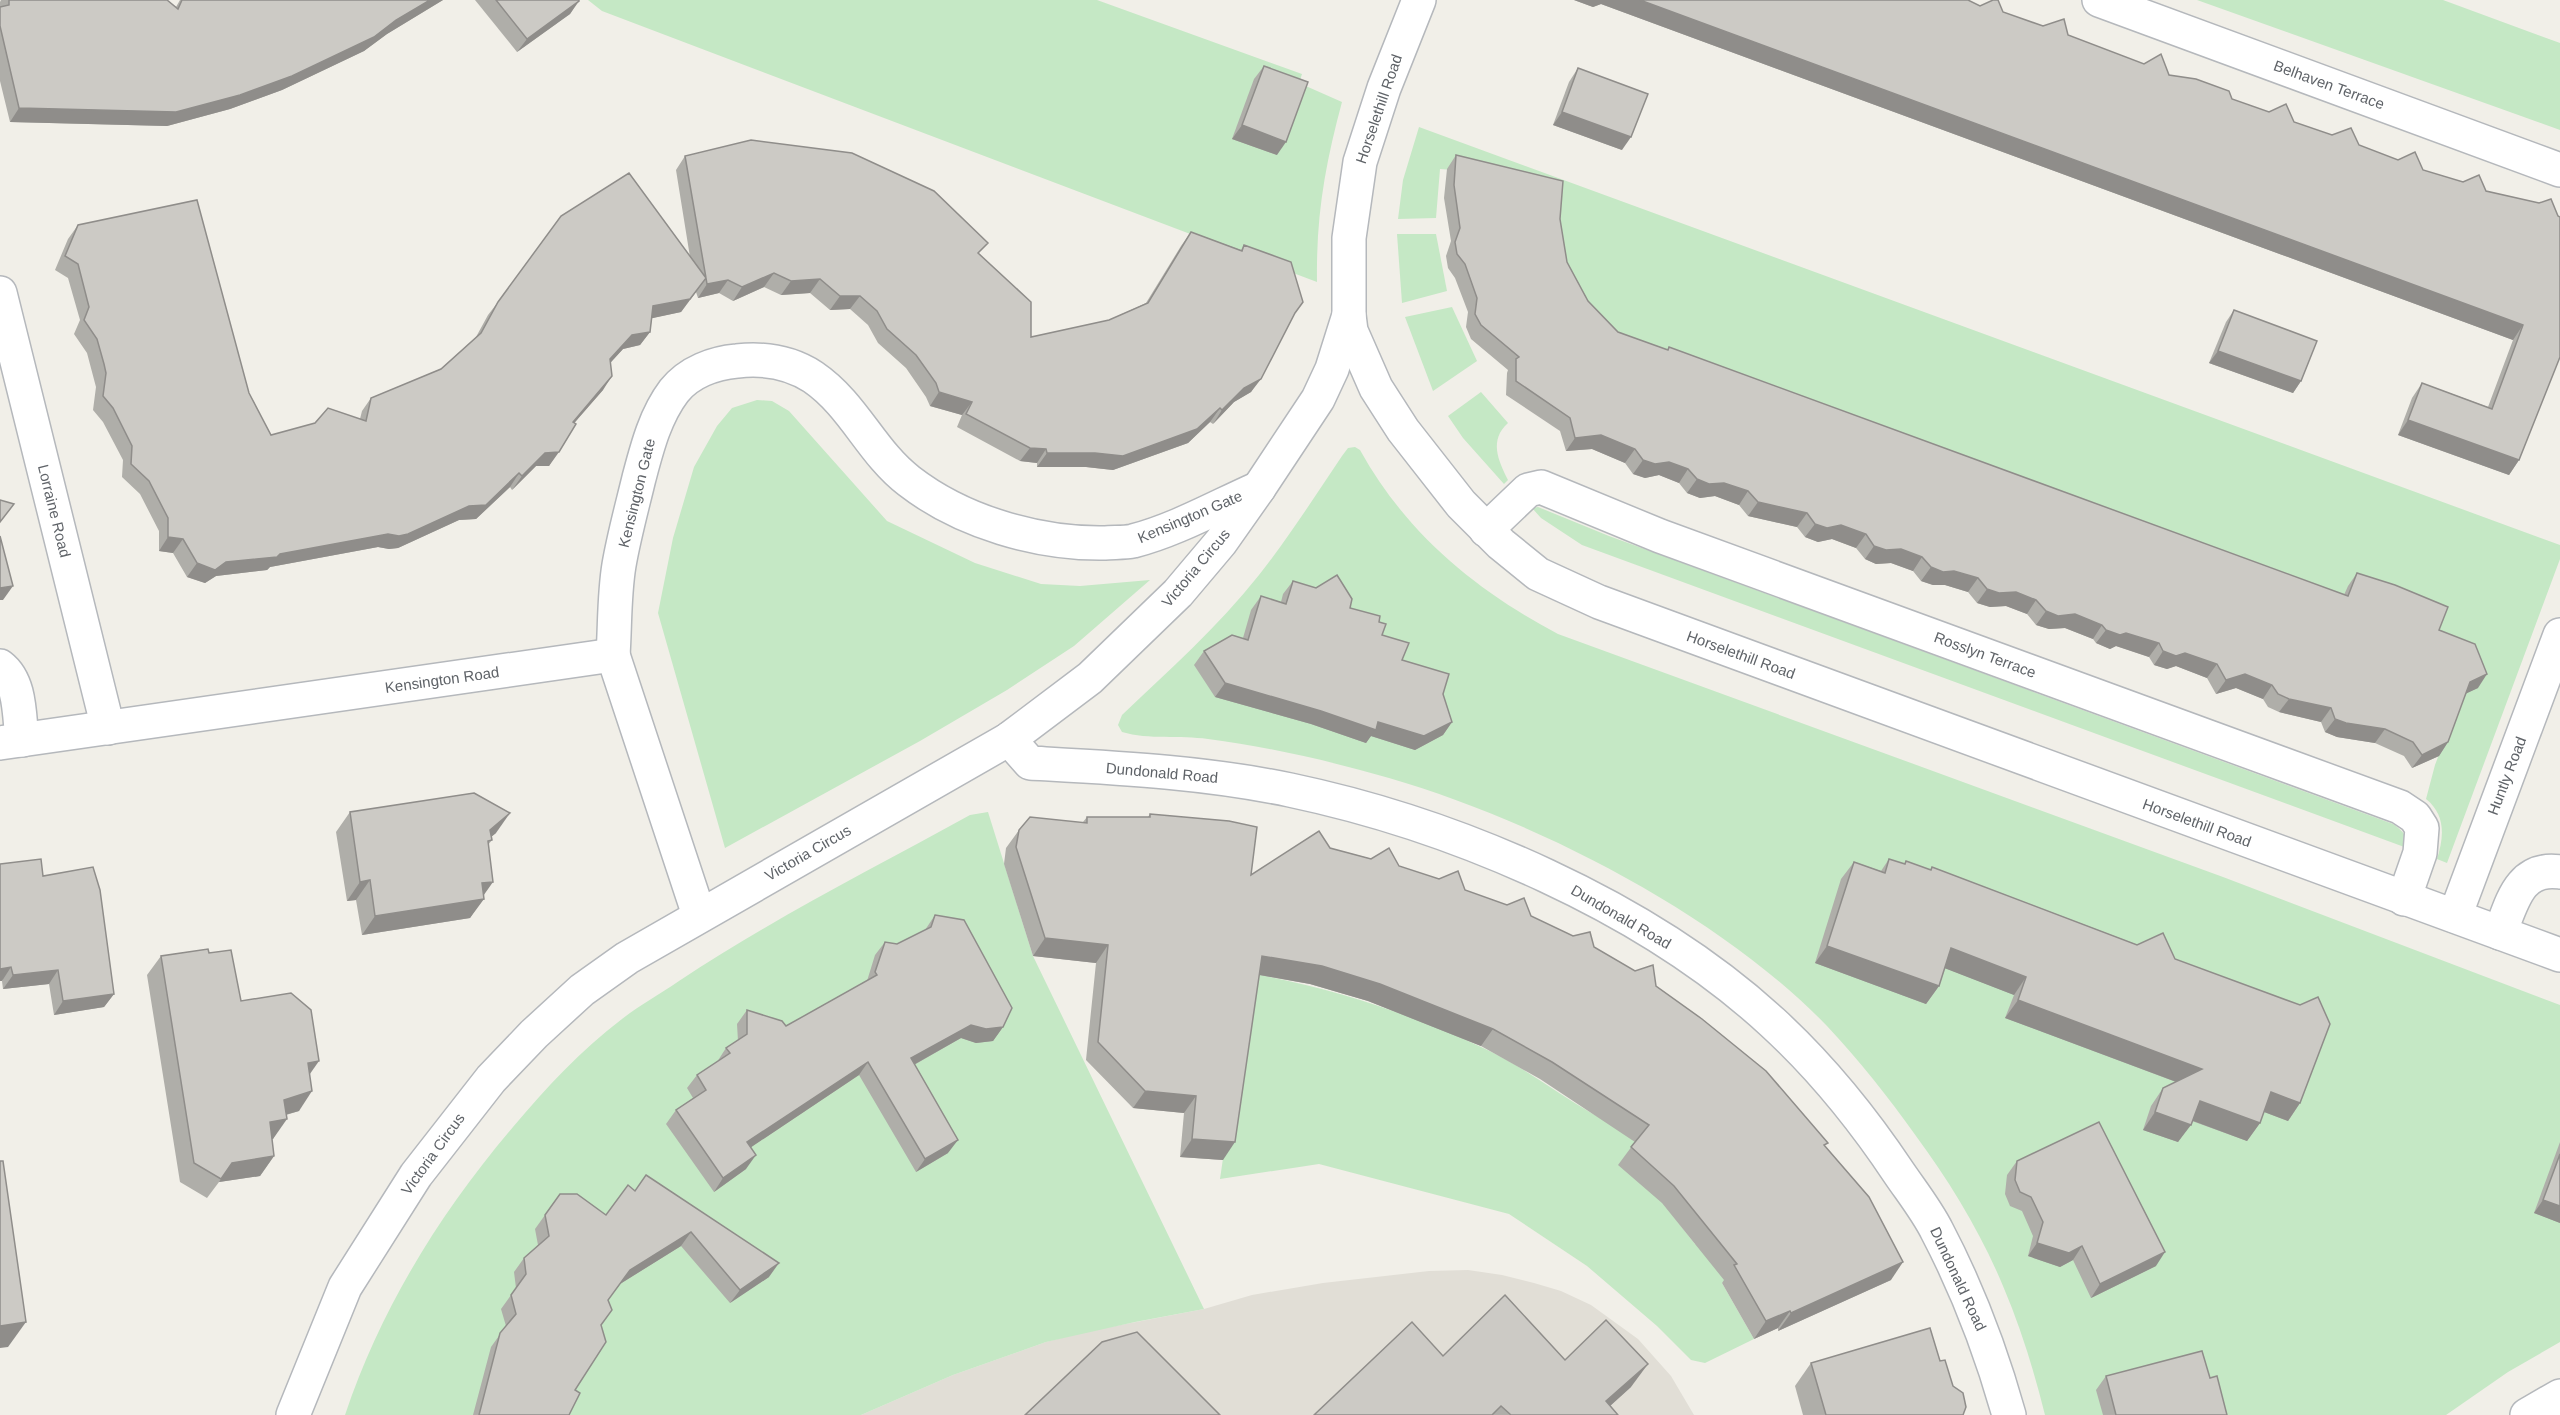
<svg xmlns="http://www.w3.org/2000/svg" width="2560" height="1415" font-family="Arial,sans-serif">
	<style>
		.education { fill: #e1ded6 }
		.green { fill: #c5e8c5 }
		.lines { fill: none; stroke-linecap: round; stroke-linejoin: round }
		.minor-casing { stroke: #b5b8bc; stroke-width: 36 }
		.minor { stroke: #fff; stroke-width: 33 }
		.wall { fill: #afaea9 }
		.shaded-wall { fill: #8f8d8a }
		.building { fill: #cccac5; stroke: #8f8d8a; stroke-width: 1.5 }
		.labels { text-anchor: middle; stroke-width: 6; stroke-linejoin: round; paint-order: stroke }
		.street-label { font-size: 15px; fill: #5f6368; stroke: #fff }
	</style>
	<rect width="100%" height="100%" fill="#f1efe8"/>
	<!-- education -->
	<polygon class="education" points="1468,1270 1502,1275 1534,1283 1561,1291 1591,1305 1638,1339 1671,1376 1694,1415 861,1415 953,1375 1046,1342 1084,1332 1204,1309 1252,1295 1323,1283 1429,1271"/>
	<!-- green -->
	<g class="green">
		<path d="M588,0H1097L1302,74L1299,83L1342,102C1325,165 1316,216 1317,282L602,11Z"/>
		<polygon points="2197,0 2443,0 2560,43 2560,130"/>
		<path d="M1419,127L2560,545V559L2447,863L2437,859C2444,837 2446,815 2426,799L2435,765L2461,696L2338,610L1613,347L1454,170L1440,169L1436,218L1398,219L1403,180Z"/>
		<polygon points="1397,234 1436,234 1447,291 1402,303"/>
		<polygon points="1452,307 1477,361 1433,391 1405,317"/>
		<path d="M1481,392L1508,423C1489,440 1498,460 1508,480L1504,484L1463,438L1448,416Z"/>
		<polygon points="757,400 772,401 789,411 887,521 975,563 1041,584 1080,586 1150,580 1074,646 1007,690 920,741 725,848 658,613 673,538 694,467 717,426 732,408"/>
		<path d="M1355,447L1360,450C1406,533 1475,590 1558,634L2223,877L2560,1005V1342L2508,1372L2446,1415H2045C2034,1371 2021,1328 2003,1286C1981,1233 1950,1182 1916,1136C1889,1098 1859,1060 1827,1026C1719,914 1537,821 1389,778C1330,761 1269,747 1208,739C1180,735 1149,740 1122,732L1118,725L1122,715C1169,670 1218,627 1259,575C1289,537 1315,496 1342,456L1348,448Z"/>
		<path d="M1538,507L1609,536L2393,824C2402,830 2409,837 2407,848L1582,545L1541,518L1532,508Z"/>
		<path d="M988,812L1033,956L1204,1309L1135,1322L1046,1342L953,1375L861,1415H345C381,1308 440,1213 513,1127C546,1088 581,1050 622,1019C640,1005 660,994 679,981C772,919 872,869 970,815Z"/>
		<path d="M1250,973C1331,988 1404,1011 1479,1046C1520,1064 1555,1092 1593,1114C1619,1129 1646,1143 1673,1158V1216L1695,1244L1761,1262L1722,1283L1754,1339L1705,1363L1691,1360L1657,1326L1587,1266L1509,1214L1319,1164L1220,1179Z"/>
	</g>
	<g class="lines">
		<!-- minor casing -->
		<g class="minor-casing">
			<g id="minor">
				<polyline points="1419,0 1384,88 1360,162 1349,238 1349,315 1351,331 1376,388 1403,430 1461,504 1501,544 1538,574 1599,602 2560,955"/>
				<polyline points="2099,0 2560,170"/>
				<polyline points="0,293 108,728"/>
				<polyline points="1486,530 1528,490 1541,487 1660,536 2400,807 2415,817 2422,828 2420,853 2404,899"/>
				<path d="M613,655C615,626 614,595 619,565C624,536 632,507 639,478C647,448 655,416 674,391C689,372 714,363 737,361C764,358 790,362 813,377C854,405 871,452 909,481C962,522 1038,544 1104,543C1113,542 1124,543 1133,541C1176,530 1218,506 1259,488"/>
				<path d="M0,666C21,682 19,715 22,740"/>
				<path d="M1009,739L1030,763C1118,768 1204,772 1290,790C1456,825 1646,906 1772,1022C1820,1066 1863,1119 1899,1173C1912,1192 1927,1211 1937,1231C1968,1290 1991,1351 2009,1415"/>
				<polyline points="0,743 613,655 699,915"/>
				<polyline points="2455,916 2560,635"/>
				<path d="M2500,933C2512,903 2519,866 2560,872"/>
				<polyline points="293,1415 345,1287 416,1175 491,1079 534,1034 582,990 627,958 1009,739 1090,678 1178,593 1221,542 1259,488 1318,399 1332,369 1349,315"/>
				<polyline points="2527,1415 2560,1396"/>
			</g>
		</g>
		<!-- minor -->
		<use href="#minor" class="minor"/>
	</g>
	<!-- wall -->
	<g class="wall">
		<polygon points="1,0 167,0 176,7 180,0 443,0 387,34 364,51 282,90 230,109 167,126 10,122 0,81 0,2"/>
		<polygon points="475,0 579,0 570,14 517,52"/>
		<polygon points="1574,0 1980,6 2003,12 2068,35 2232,99 2423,170 2486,191 2539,203 2519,460 2509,475 2398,435 2412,398 2422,383 2488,407 2513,340 1601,4 1593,7"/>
		<polygon points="1264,66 1277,155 1232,139 1254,79"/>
		<polygon points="1578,68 1622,150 1553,125 1569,82"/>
		<polygon points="1456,155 1560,219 1567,262 1588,301 1618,332 1667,350 1669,347 2344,595 2348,586 2357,573 2439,630 2478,688 2466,693 2448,742 2439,756 2412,768 2404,756 2375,743 2337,737 2325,732 2321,722 2279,712 2268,707 2263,699 2236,688 2216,694 2207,678 2176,666 2167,669 2154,665 2149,657 2116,646 2110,649 2096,643 2093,639 2065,628 2049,629 2036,625 2027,614 2006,606 1990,607 1977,603 1968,592 1945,585 1933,585 1921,581 1913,571 1891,563 1876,564 1865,559 1856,548 1832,539 1818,542 1805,537 1797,527 1748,516 1739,505 1715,496 1700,498 1687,493 1679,483 1659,475 1645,478 1633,474 1625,463 1592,449 1566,451 1560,431 1506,395 1507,373 1508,370 1471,339 1466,327 1468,312 1455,278 1448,268 1446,256 1451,241 1444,198 1447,169"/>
		<polygon points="685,156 980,254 1031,337 1109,320 1146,303 1181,246 1191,232 1241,250 1244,245 1293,317 1251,392 1234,402 1213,424 1210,422 1188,443 1113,470 1086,467 1037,467 1037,463 1020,461 957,427 962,415 930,406 926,397 906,368 878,343 868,325 850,309 830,310 810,293 781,295 764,287 733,301 719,293 698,298 696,292 681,312 652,318 650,332 640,345 623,349 611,362 603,390 574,423 549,466 536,466 512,490 510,487 476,519 459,520 398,548 389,549 378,547 270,567 267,570 216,576 205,583 187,577 173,553 159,551 159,531 140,494 122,477 123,460 103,422 93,410 96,387 87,353 74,334 80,320 68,278 55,270 68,239 78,225 249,393 271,435 360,419 362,411 371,398 441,369 476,337 488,315 498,302 690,257 676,170"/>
		<polygon points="2234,310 2301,381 2293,393 2209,363 2226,322"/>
		<polygon points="1293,581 1379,622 1382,635 1402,660 1443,694 1452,722 1443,735 1415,750 1371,736 1366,743 1311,724 1215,697 1194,665 1204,651 1243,638 1251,610 1261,596 1281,602 1283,594"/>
		<polygon points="350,812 496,833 491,837 492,840 488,845 484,896 470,918 362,935 356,900 347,901 336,832"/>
		<polygon points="1150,814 1251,875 1330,848 1399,866 1465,890 1531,916 1594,947 1656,986 1825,1146 1891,1280 1778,1331 1778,1328 1754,1339 1722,1283 1724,1280 1662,1203 1618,1165 1635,1142 1540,1079 1481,1046 1368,1001 1310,984 1259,975 1223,1160 1180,1157 1184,1113 1133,1108 1086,1060 1096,963 1033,956 1004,864 1006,848 1019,830 1083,822 1087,817 1148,817"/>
		<polygon points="1889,859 1904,864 1906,861 1930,870 1932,867 2175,959 2300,1103 2288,1121 2264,1112 2260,1123 2247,1141 2192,1121 2178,1142 2143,1130 2151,1106 2163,1088 2176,1082 2005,1018 2014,995 1945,968 1939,986 1926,1004 1815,963 1841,879 1854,862 1881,871"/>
		<polygon points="43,876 114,994 104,1007 54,1015 49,984 3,989 2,981"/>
		<polygon points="935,915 1003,1027 993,1041 976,1043 961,1038 914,1065 948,1153 916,1172 859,1075 751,1147 746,1169 714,1192 666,1124 676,1110 693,1098 687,1088 697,1075 717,1062 726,1048 738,1041 737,1024 747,1010 786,1026 867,981 875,955 885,942 897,944 925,930"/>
		<polygon points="161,956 241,1001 310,1074 299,1111 286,1115 273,1139 272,1139 274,1156 260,1176 219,1182 207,1198 180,1182 147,975"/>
		<polygon points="2560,1142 2560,1223 2534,1213"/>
		<polygon points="2017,1161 2156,1266 2091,1298 2073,1260 2060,1267 2028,1256 2033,1236 2022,1211 2010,1206 2005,1194 2007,1175"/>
		<polygon points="635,1191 769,1277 730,1303 681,1246 620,1284 608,1300 601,1325 575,1390 569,1415 473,1415 491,1347 506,1326 501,1309 516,1288 514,1272 524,1258 538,1245 535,1229 560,1194 606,1215"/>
		<polygon points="1443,1356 1565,1360 1631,1387 1610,1406 1618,1415 1314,1415"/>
		<polygon points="1940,1361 1953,1386 1963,1415 1803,1415 1795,1386 1811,1363"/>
		<polygon points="2106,1376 2210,1378 2227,1415 2103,1415 2096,1390"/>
	</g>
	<!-- shaded-wall -->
	<g class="shaded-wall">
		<polygon points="430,0 443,0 387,34 364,51 282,90 230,109 167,126 10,122 19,108 396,20"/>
		<polygon points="1574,0 1640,0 2523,325 2513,340 1601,4 1593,7"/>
		<polygon points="579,1 570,14 517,52 527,39"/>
		<polygon points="1562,112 1631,137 1622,150 1553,125"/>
		<polygon points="1242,125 1286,142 1277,155 1232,139"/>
		<polygon points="774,273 764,287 733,301 742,287"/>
		<polygon points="706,278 681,312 644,320 653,306"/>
		<polygon points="820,279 810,293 781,295 791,281"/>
		<polygon points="728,280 719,293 698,298 707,284"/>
		<polygon points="840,296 860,296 850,309 830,310"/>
		<polygon points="650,332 640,345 623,349 601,373 610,359 632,335"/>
		<polygon points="2218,351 2301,381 2293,393 2209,363"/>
		<polygon points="612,376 603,390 563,436 573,422"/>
		<polygon points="1261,379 1251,392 1234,402 1213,424 1222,410 1244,388"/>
		<polygon points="939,392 972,402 962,415 930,406"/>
		<polygon points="1220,408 1210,422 1188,443 1113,470 1086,467 1037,467 1047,453"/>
		<polygon points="2408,420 2519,460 2509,475 2398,435"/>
		<polygon points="1601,435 1635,449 1625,463 1592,449 1566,451 1575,438"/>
		<polygon points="1030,448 1046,449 1037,463 1020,461"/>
		<polygon points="559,452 549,466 536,466 512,490 522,476 545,453"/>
		<polygon points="1643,460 1669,462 1688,469 1679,483 1659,475 1645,478 1633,474"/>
		<polygon points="519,473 510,487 476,519 459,520 398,548 389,549 378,547 270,567 267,570 216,576 205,583 187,577 197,563 280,554"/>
		<polygon points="1697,479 1724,483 1748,491 1739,505 1715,496 1700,498 1687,493"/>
		<polygon points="1758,502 1807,513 1797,527 1748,516"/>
		<polygon points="1815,524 1841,525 1866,534 1856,548 1832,539 1818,542 1805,537"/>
		<polygon points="168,537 183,539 173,553 159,551"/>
		<polygon points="1874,546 1901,549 1922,557 1913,571 1891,563 1876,564 1865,559"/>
		<polygon points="1931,567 1954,571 1978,578 1968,592 1945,585 1933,585 1921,581"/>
		<polygon points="13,586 3,600 0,600 0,588"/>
		<polygon points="1987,589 2016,592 2036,600 2027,614 2006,606 1990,607 1977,603"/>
		<polygon points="2046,611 2075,614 2102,625 2093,639 2065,628 2049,629 2036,625"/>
		<polygon points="2106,630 2126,633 2159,643 2149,657 2116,646 2110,649 2096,643"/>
		<polygon points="2163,651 2185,653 2217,664 2207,678 2176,666 2167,669 2154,665"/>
		<polygon points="2245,674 2272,685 2263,699 2236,688 2216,694 2226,680"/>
		<polygon points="2487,674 2478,688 2461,696 2470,682"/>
		<polygon points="1225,683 1378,722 1452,722 1443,735 1415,750 1371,736 1366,743 1311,724 1215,697"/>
		<polygon points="2289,699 2331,708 2321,722 2279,712"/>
		<polygon points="2335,719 2385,729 2375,743 2337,737 2325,732"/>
		<polygon points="2448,742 2439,756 2412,768 2422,755"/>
		<polygon points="510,813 496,833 476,849 490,830"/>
		<polygon points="370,880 356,900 347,901 360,882"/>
		<polygon points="493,882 481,899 484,899 470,918 362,935 375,916 482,883"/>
		<polygon points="1045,938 1108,945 1096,963 1033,956"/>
		<polygon points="1827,946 1939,986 1926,1004 1815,963"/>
		<polygon points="1951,948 2026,977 2014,995 1939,966"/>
		<polygon points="1262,956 1322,966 1380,984 1493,1029 1481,1046 1368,1001 1310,984 1249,973"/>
		<polygon points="11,967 2,981 0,981 0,969"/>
		<polygon points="58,970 49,984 3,989 13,975"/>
		<polygon points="114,994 104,1007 54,1015 63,1001"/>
		<polygon points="2018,1000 2202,1069 2190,1087 2005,1018"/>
		<polygon points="971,1025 1003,1027 993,1041 976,1043 961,1038 901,1072 911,1058"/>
		<polygon points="319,1061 305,1081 308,1063"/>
		<polygon points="868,1062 859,1075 738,1156 747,1142"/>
		<polygon points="312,1091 299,1111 270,1119 284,1100"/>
		<polygon points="1145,1091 1196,1096 1184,1113 1133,1108"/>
		<polygon points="2271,1092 2300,1103 2288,1121 2259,1110"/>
		<polygon points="2200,1101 2260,1123 2247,1141 2188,1119"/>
		<polygon points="2155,1112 2191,1125 2178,1142 2143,1130"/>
		<polygon points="287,1119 273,1139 256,1141 270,1122"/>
		<polygon points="1192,1139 1235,1142 1223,1160 1180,1157"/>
		<polygon points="958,1140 948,1153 916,1172 925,1159"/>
		<polygon points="756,1155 746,1169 714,1192 723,1178"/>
		<polygon points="274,1156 260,1176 219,1182 232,1163"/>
		<polygon points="2543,1200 2560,1206 2560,1223 2534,1213"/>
		<polygon points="691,1232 681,1246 620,1284 630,1270"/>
		<polygon points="2037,1243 2082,1246 2073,1260 2060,1267 2028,1256"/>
		<polygon points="2165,1252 2156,1266 2091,1298 2100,1284"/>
		<polygon points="1903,1262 1891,1280 1778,1331 1791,1313"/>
		<polygon points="779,1263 769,1277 730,1303 740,1290"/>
		<polygon points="1790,1311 1778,1328 1754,1339 1766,1321"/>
		<polygon points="26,1322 8,1347 0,1348 0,1326"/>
		<polygon points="1648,1364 1631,1387 1600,1415 1606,1401"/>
	</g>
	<!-- building -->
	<g class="building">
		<polygon points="9,0 167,0 178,9 182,0 430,0 396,20 374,37 292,76 240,95 176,112 19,108 0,26 0,7 9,5"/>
		<polygon points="496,0 579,0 579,1 527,39"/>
		<polygon points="1640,0 1968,0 1980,6 1993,0 1998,0 2003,12 2043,26 2064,19 2068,35 2144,64 2161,54 2169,75 2196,79 2229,91 2232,99 2269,112 2286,104 2294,122 2332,135 2351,128 2359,145 2398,160 2415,152 2423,170 2463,182 2479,175 2486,191 2539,203 2551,199 2558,216 2560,217 2560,357 2519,460 2408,420 2422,383 2492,409 2523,325"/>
		<polygon points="1264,66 1308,82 1286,142 1242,125"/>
		<polygon points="1578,68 1648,94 1631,137 1562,112"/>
		<polygon points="751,140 852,153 934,191 988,243 978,253 1031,302 1031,337 1109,320 1148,303 1191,232 1242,251 1244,245 1291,262 1303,302 1295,313 1261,379 1244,388 1222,410 1220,408 1197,429 1123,456 1095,453 1047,453 1046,449 1030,448 966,414 972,402 939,392 936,383 916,355 887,329 877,311 860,296 840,296 820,279 791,281 774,273 742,287 728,280 707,284 706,278 690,299 653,306 650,332 632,335 610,359 612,376 573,422 576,424 559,452 545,453 522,476 519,473 486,505 469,506 408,534 399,536 388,534 280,554 277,557 226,562 215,570 197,563 183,539 168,537 168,518 149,481 131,464 132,446 113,408 103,396 106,373 104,364 97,339 84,320 89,307 78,264 65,256 78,225 197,200 249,393 271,435 315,423 328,408 366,421 371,398 441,369 481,333 498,302 561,216 629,173 706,278 685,156"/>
		<polygon points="1456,155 1563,181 1560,219 1567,262 1588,301 1618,332 1668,350 1669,347 2348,596 2357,573 2395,585 2448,607 2439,630 2475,644 2487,674 2470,682 2448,742 2422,755 2413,742 2385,729 2346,723 2335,719 2331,708 2289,699 2278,694 2272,685 2245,674 2226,680 2217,664 2185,653 2176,656 2163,651 2159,643 2126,633 2120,635 2106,630 2102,625 2075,614 2058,616 2046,611 2036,600 2016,592 1999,593 1987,589 1978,578 1954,571 1943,572 1931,567 1922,557 1901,549 1886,550 1874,546 1866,534 1841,525 1827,528 1815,524 1807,513 1758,502 1748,491 1724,483 1709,484 1697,479 1688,469 1669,462 1655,464 1643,460 1635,449 1601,435 1575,438 1570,418 1516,381 1516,359 1519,357 1481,325 1475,314 1477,298 1465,264 1457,254 1455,242 1460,228 1454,185"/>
		<polygon points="2234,310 2317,341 2301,381 2218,351"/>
		<polygon points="0,500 14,504 0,522"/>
		<polygon points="0,536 13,586 0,588"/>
		<polygon points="1337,575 1352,599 1350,608 1380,616 1379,622 1386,624 1382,635 1409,643 1402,660 1449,674 1443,694 1452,722 1424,736 1378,722 1376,730 1321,711 1225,683 1204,651 1232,635 1248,640 1261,596 1286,604 1293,581 1316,588"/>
		<polygon points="474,793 510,813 490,830 492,840 488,841 493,882 482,883 484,899 375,916 370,880 360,882 350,812"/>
		<polygon points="1150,814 1229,821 1257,827 1251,875 1319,831 1330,848 1371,859 1389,848 1399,866 1439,879 1458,871 1465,890 1507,905 1524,898 1531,916 1573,936 1590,932 1594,947 1635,971 1653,965 1656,986 1702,1019 1766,1071 1828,1143 1824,1145 1869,1197 1903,1262 1791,1313 1790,1311 1766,1321 1734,1265 1737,1264 1674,1186 1631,1147 1649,1125 1552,1062 1493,1029 1380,984 1322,966 1262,956 1235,1142 1192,1139 1196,1096 1145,1091 1098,1042 1108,945 1045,938 1016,847 1019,830 1030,817 1087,823 1087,817 1150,817"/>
		<polygon points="41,859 43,876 93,867 100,890 114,994 63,1001 58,970 13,975 11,967 0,969 0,864"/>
		<polygon points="1889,859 1905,864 1906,861 1931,870 1932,867 2137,945 2163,933 2175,959 2300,1005 2318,997 2330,1024 2300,1103 2271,1092 2260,1123 2200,1101 2191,1125 2155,1112 2163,1088 2202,1069 2018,1000 2026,977 1951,948 1939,986 1827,946 1854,862 1885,873"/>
		<polygon points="935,915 964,920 1012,1008 1003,1027 986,1029 971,1025 911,1058 958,1140 925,1159 868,1062 747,1142 756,1155 723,1178 676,1110 706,1090 697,1075 730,1053 726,1048 747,1034 747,1010 782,1021 786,1026 877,975 875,972 885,942 897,944 931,927"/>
		<polygon points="208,949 209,953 231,950 241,1001 291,993 311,1010 319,1061 308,1063 312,1091 284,1100 287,1119 270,1122 274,1156 232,1163 221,1179 194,1163 161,956"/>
		<polygon points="2099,1122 2165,1252 2100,1284 2082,1246 2069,1253 2037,1243 2043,1222 2031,1197 2020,1192 2015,1180 2017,1161"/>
		<polygon points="2560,1154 2560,1206 2543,1200"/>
		<polygon points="0,1161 3,1161 26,1322 0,1326"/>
		<polygon points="646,1175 779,1263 740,1290 691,1232 630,1270 608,1300 612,1310 601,1325 606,1342 575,1390 580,1393 569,1415 479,1415 500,1333 516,1314 511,1295 526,1274 524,1258 549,1236 545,1215 560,1194 577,1194 606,1215 628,1185 635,1191"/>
		<polygon points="1505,1295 1565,1360 1606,1320 1648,1364 1606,1401 1618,1415 1511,1415 1501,1406 1492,1415 1314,1415 1412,1322 1443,1356"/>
		<polygon points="1930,1328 1940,1361 1945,1360 1953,1386 1963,1393 1966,1407 1963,1415 1826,1415 1811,1363"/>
		<polygon points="1137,1332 1220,1415 1025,1415 1102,1342"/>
		<polygon points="2202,1351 2210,1378 2217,1376 2227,1415 2116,1415 2106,1376"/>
	</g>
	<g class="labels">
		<!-- street labels -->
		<g class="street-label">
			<text transform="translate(2329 85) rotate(20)" y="5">Belhaven Terrace</text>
			<text transform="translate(1379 109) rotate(-71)" y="5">Horselethill Road</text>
			<text transform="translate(637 493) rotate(-76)" y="5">Kensington Gate</text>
			<text transform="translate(54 511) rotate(76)" y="5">Lorraine Road</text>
			<text transform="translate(1190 517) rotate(-23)" y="5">Kensington Gate</text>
			<text transform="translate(1196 568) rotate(-50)" y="5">Victoria Circus</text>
			<text transform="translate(1741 655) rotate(20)" y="5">Horselethill Road</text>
			<text transform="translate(1985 655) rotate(20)" y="5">Rosslyn Terrace</text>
			<text transform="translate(442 680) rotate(-8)" y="5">Kensington Road</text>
			<text transform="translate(1162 773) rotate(5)" y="5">Dundonald Road</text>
			<text transform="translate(2507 776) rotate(-69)" y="5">Huntly Road</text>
			<text transform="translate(2197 823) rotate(20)" y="5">Horselethill Road</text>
			<text transform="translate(808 853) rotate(-30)" y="5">Victoria Circus</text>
			<text transform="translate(1621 917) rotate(30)" y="5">Dundonald Road</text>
			<text transform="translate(433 1154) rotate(-54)" y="5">Victoria Circus</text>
			<text transform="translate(1958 1279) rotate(65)" y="5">Dundonald Road</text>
		</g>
	</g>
</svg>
